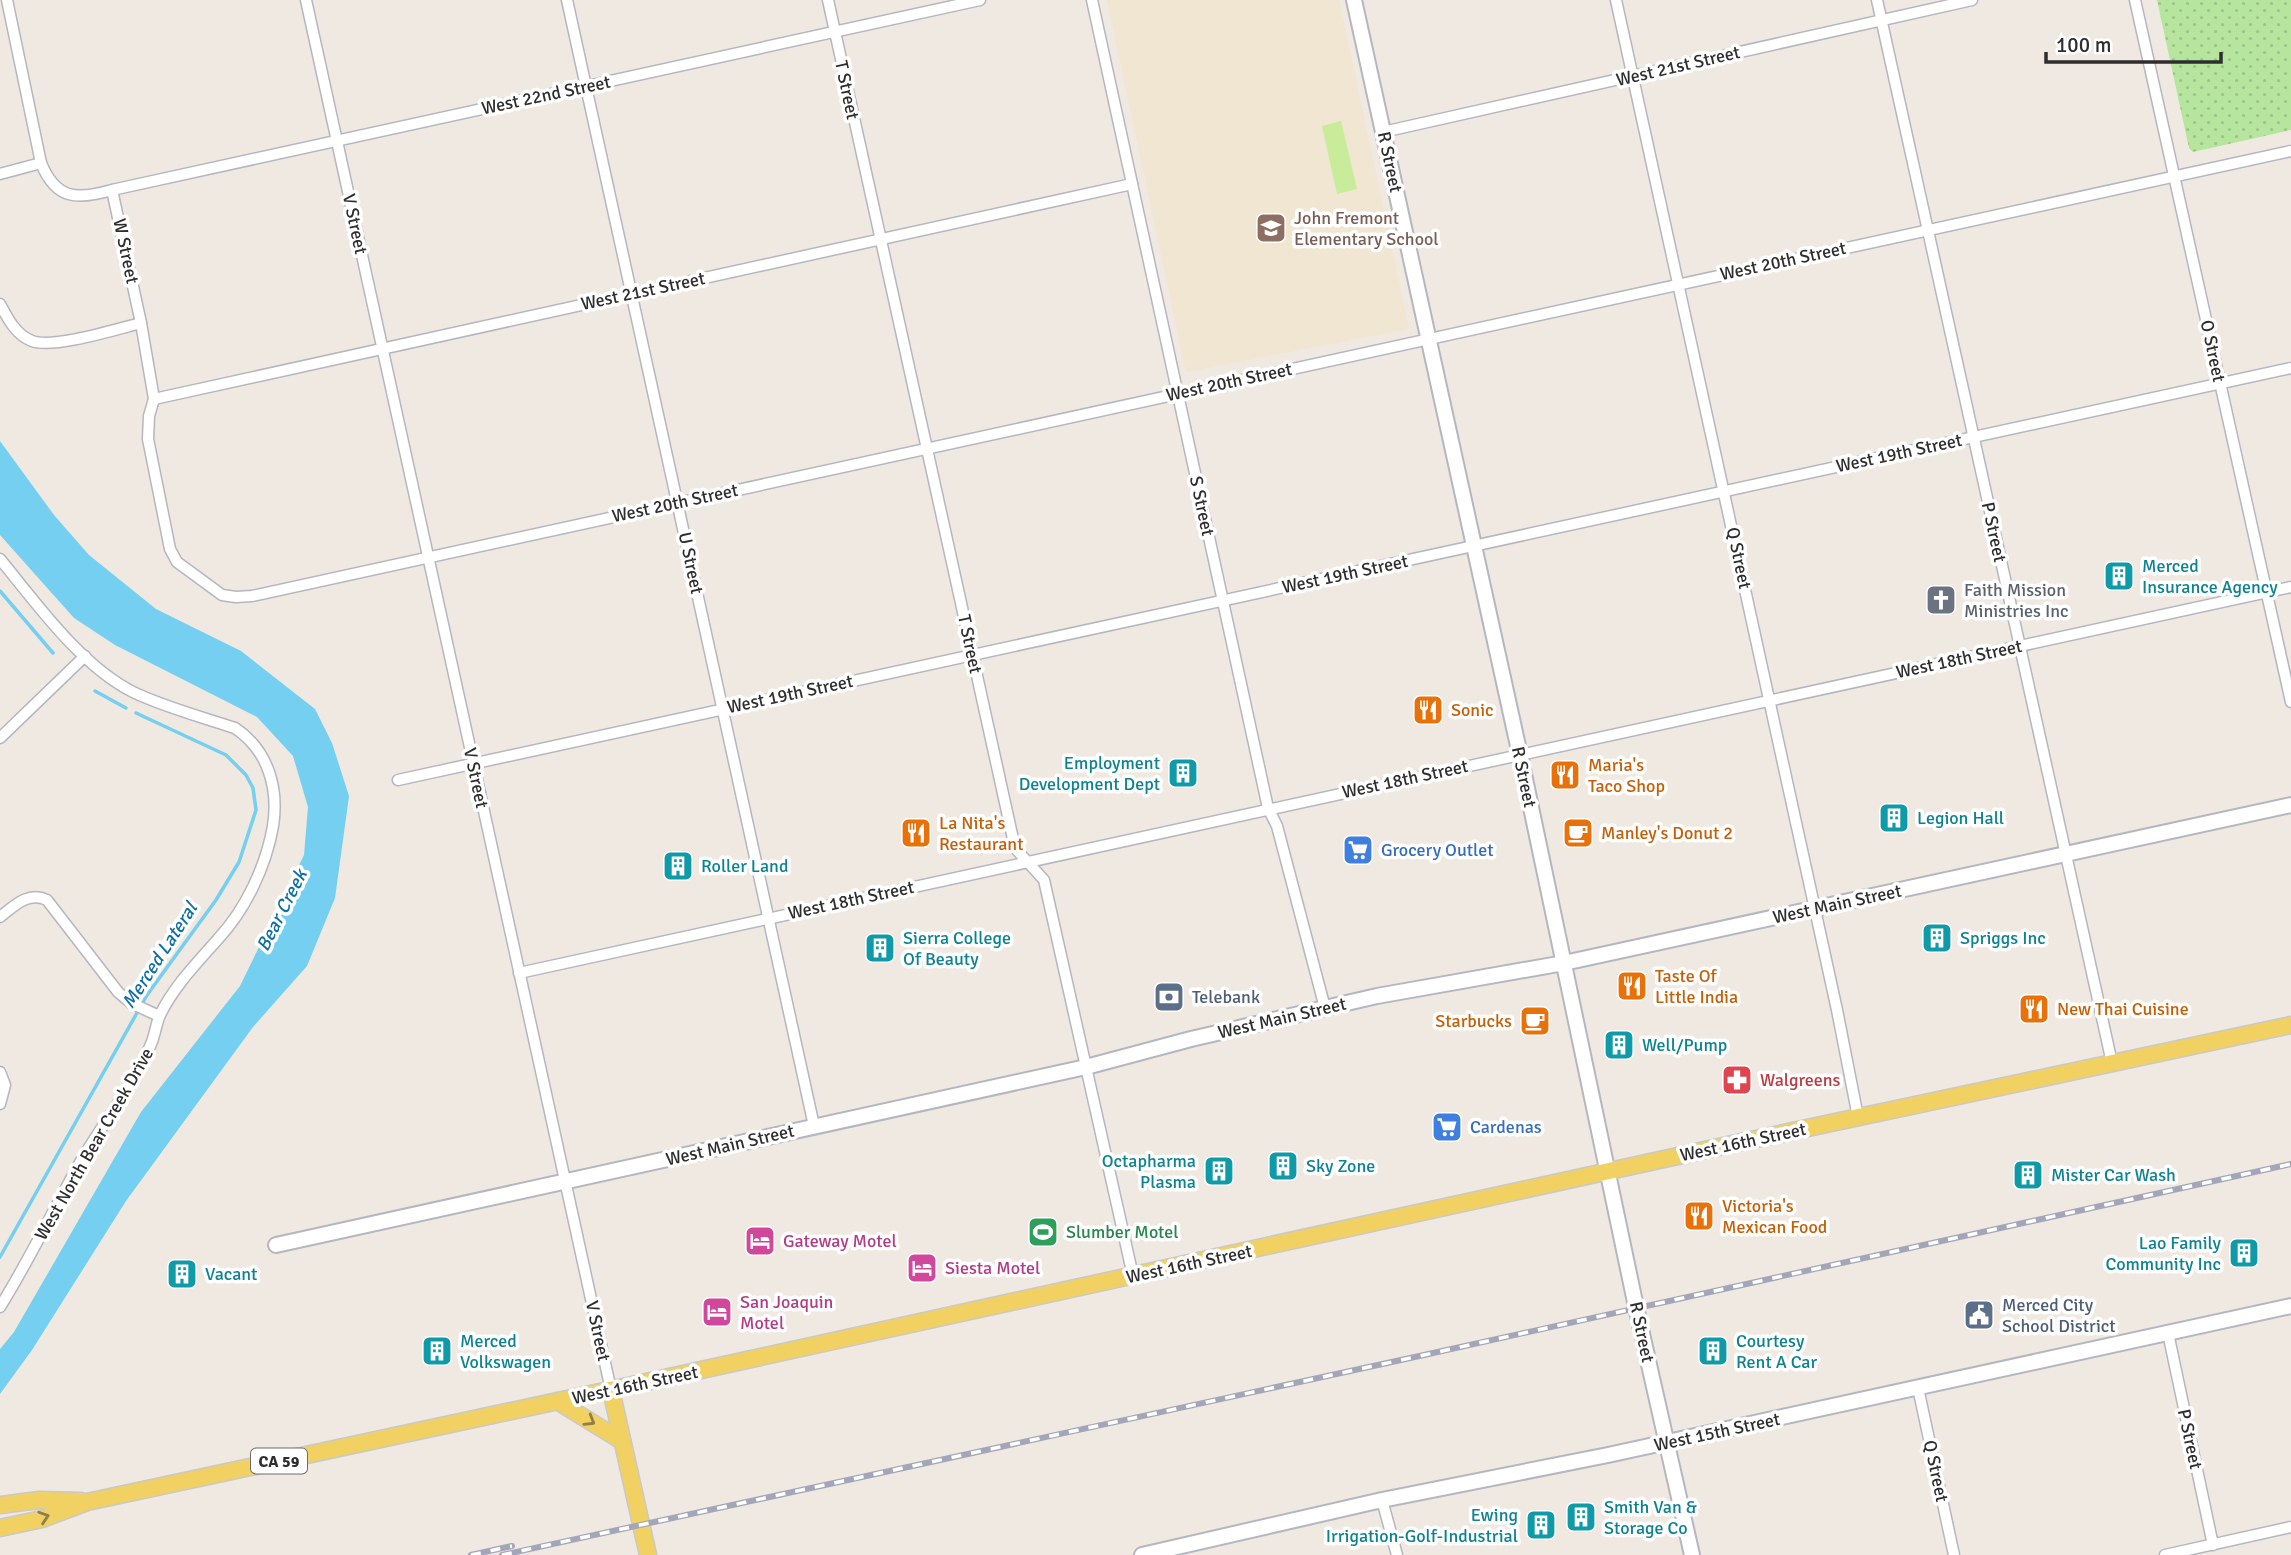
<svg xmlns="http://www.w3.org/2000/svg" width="2291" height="1555" font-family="Signika,sans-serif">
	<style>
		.education { fill: #f0e6d1 }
		.grass { fill: url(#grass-dots) }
		.pitch { fill: #c9ec9a }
		.water { fill: #75cff0 }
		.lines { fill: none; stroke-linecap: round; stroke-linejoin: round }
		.stream { stroke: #75cff0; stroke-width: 3.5 }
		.street-casing { stroke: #b4b7c1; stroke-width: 13 }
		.secondary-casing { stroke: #b4b7c1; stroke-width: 18 }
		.primary-casing { stroke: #c9c9c9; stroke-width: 19 }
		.street { stroke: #fff; stroke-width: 10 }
		.secondary { stroke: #fff; stroke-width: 14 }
		.primary { stroke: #f2d163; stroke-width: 16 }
		.rail-casing { stroke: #a3a6b8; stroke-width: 6 }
		.rail { stroke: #fff; stroke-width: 3.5; stroke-dasharray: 10; stroke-linecap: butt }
		.oneway { stroke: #908048 }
		.labels { text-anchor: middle; stroke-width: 7; stroke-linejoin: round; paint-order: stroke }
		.shield { fill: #fff; stroke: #6d6d6d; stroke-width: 2 }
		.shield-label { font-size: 16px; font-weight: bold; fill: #2e2e2e }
		.street-label { font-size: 18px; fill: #2e2e2e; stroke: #fff }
		.education-label { font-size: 18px; fill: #785e54; stroke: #fff; text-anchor: start }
		.culture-label { font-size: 18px; fill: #0d838f; stroke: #fff; text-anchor: start }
		.worship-label { font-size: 18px; fill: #5b616d; stroke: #fff; text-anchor: start }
		.food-label { font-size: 18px; fill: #c56008; stroke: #fff; text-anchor: start }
		.shop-label { font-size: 18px; fill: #366cbe; stroke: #fff; text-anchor: start }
		.service-label { font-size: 18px; fill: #4e5e75; stroke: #fff; text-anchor: start }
		.health-label { font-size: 18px; fill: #be3a42; stroke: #fff; text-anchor: start }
		.leisure-label { font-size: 18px; fill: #27864d; stroke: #fff; text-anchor: start }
		.hotel-label { font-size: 18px; fill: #b23c85; stroke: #fff; text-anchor: start }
		.water-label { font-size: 19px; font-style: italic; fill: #0d6fa3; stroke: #fff }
	</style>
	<defs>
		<pattern id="grass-dots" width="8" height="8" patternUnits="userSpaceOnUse" patternTransform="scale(1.75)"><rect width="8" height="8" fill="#b6e59e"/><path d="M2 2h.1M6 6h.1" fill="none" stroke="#9dc588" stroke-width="1.8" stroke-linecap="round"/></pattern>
	</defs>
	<rect width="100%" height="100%" fill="#efe9e1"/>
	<!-- education -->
	<polygon class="education" points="1107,0 1339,0 1409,329 1186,372"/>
	<!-- grass -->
	<polygon class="grass" points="2157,0 2291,0 2291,130 2193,152 2189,148"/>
	<!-- pitch -->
	<polygon class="pitch" points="1341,121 1357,189 1337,194 1322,126"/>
	<!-- water -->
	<polygon class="water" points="0,441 54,515 89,555 156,609 241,651 315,709 332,743 349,796 335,898 307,966 253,1027 126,1201 32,1350 0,1394 0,1349 14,1332 141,1112 240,986 304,855 308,807 293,756 257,717 115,645 74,618 0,535"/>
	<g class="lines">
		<!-- stream -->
		<g class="stream">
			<polyline points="0,591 53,653"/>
			<polyline points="95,691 126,708"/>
			<polyline points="0,1257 147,995 216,900 239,862 256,810 253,788 246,775 226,755 136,713"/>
		</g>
		<!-- street casing -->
		<g class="street-casing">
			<g id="street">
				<path d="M7,0L41,163C56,200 77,200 112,190L141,323L154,399L149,416L148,439L170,549L177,562L222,595L236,597L252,596L2291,151"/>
				<polyline points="306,0 611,1390"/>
				<polyline points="567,0 814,1126"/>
				<polyline points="828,0 1015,848 1044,880 1133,1276"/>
				<polyline points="1092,0 1268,808 1277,826 1325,1008"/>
				<polyline points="1616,0 1837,1010 1858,1117"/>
				<polyline points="1877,0 2112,1063"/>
				<polyline points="2135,0 2291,702"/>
				<polyline points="1383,132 1972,0"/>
				<polyline points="0,174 41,163"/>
				<polyline points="112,190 980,0"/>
				<path d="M0,304C8,319 16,335 32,341C53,349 117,329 141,323"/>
				<polyline points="154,399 1132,184"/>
				<path d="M0,559C37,604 81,666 133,692C164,707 202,717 235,728C268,750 279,788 273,826C266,866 246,909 218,939C197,963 174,986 160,1015C157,1021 156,1029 154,1035C152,1045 146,1055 141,1064C124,1098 101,1127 82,1159C54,1208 30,1259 0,1307"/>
				<polyline points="0,738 85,656"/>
				<polyline points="398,780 2291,368"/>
				<path d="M0,917C14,906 28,891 47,900L118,992L131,1003L159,1016"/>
				<polyline points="519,973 2291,587"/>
				<polyline points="0,1072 5,1085 0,1104"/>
				<polyline points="2168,1333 2213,1545"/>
				<polyline points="1918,1388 1954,1555"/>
				<polyline points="1382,1500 1397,1555"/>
				<polyline points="2165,1555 2291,1527"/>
			</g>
		</g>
		<!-- secondary casing -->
		<g class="secondary-casing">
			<g id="secondary">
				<polyline points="1354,0 1520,755 1636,1307 1692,1555"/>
				<polyline points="276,1245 1086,1067 1191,1039 1377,996 1564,963 2291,805"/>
				<polyline points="1142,1555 1382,1500 1608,1455 2291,1306"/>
			</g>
		</g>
		<!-- primary casing -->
		<g class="primary-casing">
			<g id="primary">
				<polyline points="611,1390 648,1555"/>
				<polyline points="557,1401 622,1441"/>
				<polyline points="0,1505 39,1500 81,1501"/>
				<polyline points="0,1528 42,1519 87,1502 628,1386 1737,1143 2291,1025"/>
			</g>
		</g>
		<!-- street -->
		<use href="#street" class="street"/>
		<!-- secondary -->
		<use href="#secondary" class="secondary"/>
		<!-- primary -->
		<use href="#primary" class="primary"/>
		<!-- rail casing -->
		<g class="rail-casing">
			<g id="rail">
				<polyline points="471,1555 512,1546"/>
				<polyline points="502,1555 1424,1355 2291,1164"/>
			</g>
		</g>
		<!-- rail -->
		<use href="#rail" class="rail"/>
	</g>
	<!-- one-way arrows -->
	<defs><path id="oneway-chevron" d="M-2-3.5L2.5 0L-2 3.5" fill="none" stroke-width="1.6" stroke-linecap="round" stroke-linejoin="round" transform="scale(1.75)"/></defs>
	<g class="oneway">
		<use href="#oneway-chevron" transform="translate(590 1421) rotate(31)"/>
		<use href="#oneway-chevron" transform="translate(44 1517) rotate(-18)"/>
	</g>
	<!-- icons -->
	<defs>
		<g id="school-square" transform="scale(1.575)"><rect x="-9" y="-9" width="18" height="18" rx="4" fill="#8d6e63" stroke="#fff"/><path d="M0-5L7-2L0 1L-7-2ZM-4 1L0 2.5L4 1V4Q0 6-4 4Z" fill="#fff"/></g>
		<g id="building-square" transform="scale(1.575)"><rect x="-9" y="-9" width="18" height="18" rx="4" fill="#0f9aa8" stroke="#fff"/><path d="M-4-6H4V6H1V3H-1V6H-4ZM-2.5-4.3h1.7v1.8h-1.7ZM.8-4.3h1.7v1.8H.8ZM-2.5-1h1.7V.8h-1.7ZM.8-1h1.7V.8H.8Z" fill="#fff"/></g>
		<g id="church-square" transform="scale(1.575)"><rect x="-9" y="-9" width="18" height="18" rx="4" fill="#6b7280" stroke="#fff"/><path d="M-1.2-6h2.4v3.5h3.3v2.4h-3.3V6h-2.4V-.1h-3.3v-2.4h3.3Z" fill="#fff"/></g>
		<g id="restaurant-square" transform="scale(1.575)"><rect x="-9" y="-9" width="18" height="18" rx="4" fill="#e8710a" stroke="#fff"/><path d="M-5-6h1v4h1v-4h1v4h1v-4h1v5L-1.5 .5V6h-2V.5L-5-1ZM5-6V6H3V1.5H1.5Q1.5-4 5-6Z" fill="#fff"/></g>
		<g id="cafe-square" transform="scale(1.575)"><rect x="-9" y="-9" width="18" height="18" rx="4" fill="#e8710a" stroke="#fff"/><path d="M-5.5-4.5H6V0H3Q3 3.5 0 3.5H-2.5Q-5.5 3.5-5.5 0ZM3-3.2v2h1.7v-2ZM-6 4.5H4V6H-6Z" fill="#fff"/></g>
		<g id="supermarket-square" transform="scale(1.575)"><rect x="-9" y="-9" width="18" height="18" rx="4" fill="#3f7fe0" stroke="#fff"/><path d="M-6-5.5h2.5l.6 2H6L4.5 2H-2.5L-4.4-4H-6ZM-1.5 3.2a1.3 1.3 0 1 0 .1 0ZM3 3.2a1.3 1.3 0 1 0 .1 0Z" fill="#fff"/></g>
		<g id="bank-square" transform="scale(1.575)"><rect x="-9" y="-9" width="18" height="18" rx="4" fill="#5c6f8a" stroke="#fff"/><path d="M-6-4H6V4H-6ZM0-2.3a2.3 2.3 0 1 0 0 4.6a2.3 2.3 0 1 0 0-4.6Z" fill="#fff"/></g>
		<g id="pharmacy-square" transform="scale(1.575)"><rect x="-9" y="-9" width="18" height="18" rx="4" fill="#e0444e" stroke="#fff"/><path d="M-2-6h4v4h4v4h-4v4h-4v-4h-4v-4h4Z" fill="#fff"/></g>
		<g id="stadium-square" transform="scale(1.575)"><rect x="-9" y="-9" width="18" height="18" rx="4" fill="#2e9e5b" stroke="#fff"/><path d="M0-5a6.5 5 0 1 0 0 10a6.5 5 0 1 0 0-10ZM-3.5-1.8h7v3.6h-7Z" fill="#fff"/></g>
		<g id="hotel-square" transform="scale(1.575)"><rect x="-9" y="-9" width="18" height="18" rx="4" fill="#d1479c" stroke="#fff"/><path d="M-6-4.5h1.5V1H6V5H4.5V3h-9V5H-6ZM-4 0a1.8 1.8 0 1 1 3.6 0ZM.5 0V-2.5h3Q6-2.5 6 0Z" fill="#fff"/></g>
		<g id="civic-square" transform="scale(1.575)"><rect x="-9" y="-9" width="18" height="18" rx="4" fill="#5c6f8a" stroke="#fff"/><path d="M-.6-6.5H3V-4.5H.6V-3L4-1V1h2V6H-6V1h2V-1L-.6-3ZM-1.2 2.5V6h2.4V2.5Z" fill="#fff"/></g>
	</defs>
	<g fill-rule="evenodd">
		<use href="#school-square" x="1271" y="228"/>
		<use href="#building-square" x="2119" y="576"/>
		<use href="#church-square" x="1941" y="600"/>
		<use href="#restaurant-square" x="1428" y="710"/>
		<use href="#building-square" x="1183" y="773"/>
		<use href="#restaurant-square" x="1565" y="775"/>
		<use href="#building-square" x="1894" y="818"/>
		<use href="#restaurant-square" x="916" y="833"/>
		<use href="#cafe-square" x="1578" y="833"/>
		<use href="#supermarket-square" x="1358" y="850"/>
		<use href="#building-square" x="678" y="866"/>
		<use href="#building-square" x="1937" y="938"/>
		<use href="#building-square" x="880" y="948"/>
		<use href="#restaurant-square" x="1632" y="986"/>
		<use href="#bank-square" x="1169" y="997"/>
		<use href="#restaurant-square" x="2034" y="1009"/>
		<use href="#cafe-square" x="1535" y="1021"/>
		<use href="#building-square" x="1619" y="1045"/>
		<use href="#pharmacy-square" x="1737" y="1080"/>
		<use href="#supermarket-square" x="1447" y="1127"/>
		<use href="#building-square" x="1283" y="1166"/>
		<use href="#building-square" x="1219" y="1171"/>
		<use href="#building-square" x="2028" y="1175"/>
		<use href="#restaurant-square" x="1699" y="1216"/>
		<use href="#stadium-square" x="1043" y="1232"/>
		<use href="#hotel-square" x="760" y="1241"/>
		<use href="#building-square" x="2244" y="1253"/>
		<use href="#hotel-square" x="922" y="1268"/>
		<use href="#building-square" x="182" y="1274"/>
		<use href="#hotel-square" x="717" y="1312"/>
		<use href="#civic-square" x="1979" y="1315"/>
		<use href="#building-square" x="437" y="1351"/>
		<use href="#building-square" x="1713" y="1351"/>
		<use href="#building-square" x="1581" y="1517"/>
		<use href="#building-square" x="1541" y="1525"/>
	</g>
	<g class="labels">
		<!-- shield labels -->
		<rect class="shield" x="251" y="1448.5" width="56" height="25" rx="5"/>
		<g class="shield-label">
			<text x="279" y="1467">CA 59</text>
		</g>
		<!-- street labels -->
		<g class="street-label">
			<text transform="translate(1678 66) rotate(-13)" y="6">West 21st Street</text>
			<text transform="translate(847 90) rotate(78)" y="6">T Street</text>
			<text transform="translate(546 95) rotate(-12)" y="6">West 22nd Street</text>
			<text transform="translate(1390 162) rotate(78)" y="6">R Street</text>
			<text transform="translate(355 224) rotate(78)" y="6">V Street</text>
			<text transform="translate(126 251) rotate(78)" y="6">W Street</text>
			<text transform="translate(1783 261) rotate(-12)" y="6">West 20th Street</text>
			<text transform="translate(643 291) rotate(-12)" y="6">West 21st Street</text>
			<text transform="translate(2213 351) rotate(78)" y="6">O Street</text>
			<text transform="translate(1229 382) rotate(-12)" y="6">West 20th Street</text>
			<text transform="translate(1899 453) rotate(-12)" y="6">West 19th Street</text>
			<text transform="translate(675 503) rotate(-12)" y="6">West 20th Street</text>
			<text transform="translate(1202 506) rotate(78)" y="6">S Street</text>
			<text transform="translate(1994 532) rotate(78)" y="6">P Street</text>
			<text transform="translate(1739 558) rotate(78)" y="6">Q Street</text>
			<text transform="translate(691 563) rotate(78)" y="6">U Street</text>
			<text transform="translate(1345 574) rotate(-12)" y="6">West 19th Street</text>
			<text transform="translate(970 644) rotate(78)" y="6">T Street</text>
			<text transform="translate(1959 659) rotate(-12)" y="6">West 18th Street</text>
			<text transform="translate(790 694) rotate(-12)" y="6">West 19th Street</text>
			<text transform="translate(1524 777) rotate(78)" y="6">R Street</text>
			<text transform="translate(476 778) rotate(78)" y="6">V Street</text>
			<text transform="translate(1405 779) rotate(-12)" y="6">West 18th Street</text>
			<text transform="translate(851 900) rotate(-12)" y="6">West 18th Street</text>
			<text transform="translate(1837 904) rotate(-12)" y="6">West Main Street</text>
			<text transform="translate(1282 1018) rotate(-13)" y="6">West Main Street</text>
			<text transform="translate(1743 1142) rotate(-12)" y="6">West 16th Street</text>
			<text transform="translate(94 1144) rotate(-60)" y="6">West North Bear Creek Drive</text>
			<text transform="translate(730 1145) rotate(-13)" y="6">West Main Street</text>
			<text transform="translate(1189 1264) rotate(-12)" y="6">West 16th Street</text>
			<text transform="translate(598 1331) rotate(78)" y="6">V Street</text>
			<text transform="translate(1642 1332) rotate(78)" y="6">R Street</text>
			<text transform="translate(635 1385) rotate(-12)" y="6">West 16th Street</text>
			<text transform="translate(1717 1432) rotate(-12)" y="6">West 15th Street</text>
			<text transform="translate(2190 1439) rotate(78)" y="6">P Street</text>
			<text transform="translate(1936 1471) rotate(78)" y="6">Q Street</text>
		</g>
		<!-- education labels -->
		<g class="education-label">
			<text x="1294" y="224">John Fremont<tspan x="1294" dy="21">Elementary School</tspan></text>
		</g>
		<!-- culture labels -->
		<g class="culture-label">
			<text x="2142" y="572">Merced<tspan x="2142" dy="21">Insurance Agency</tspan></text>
			<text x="1160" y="769" text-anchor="end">Employment<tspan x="1160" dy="21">Development Dept</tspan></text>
			<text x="1917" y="824">Legion Hall</text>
			<text x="701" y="872">Roller Land</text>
			<text x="903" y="944">Sierra College<tspan x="903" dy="21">Of Beauty</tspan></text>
			<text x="1960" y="944">Spriggs Inc</text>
			<text x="1642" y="1051">Well/Pump</text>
			<text x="1196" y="1167" text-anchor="end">Octapharma<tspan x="1196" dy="21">Plasma</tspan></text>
			<text x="1306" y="1172">Sky Zone</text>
			<text x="2051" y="1181">Mister Car Wash</text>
			<text x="2221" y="1249" text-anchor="end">Lao Family<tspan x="2221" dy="21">Community Inc</tspan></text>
			<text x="205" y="1280">Vacant</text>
			<text x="460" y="1347">Merced<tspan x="460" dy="21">Volkswagen</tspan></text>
			<text x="1736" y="1347">Courtesy<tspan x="1736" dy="21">Rent A Car</tspan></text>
			<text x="1604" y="1513">Smith Van &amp;<tspan x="1604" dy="21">Storage Co</tspan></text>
			<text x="1518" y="1521" text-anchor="end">Ewing<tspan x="1518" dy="21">Irrigation-Golf-Industrial</tspan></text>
		</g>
		<!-- worship labels -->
		<g class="worship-label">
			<text x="1964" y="596">Faith Mission<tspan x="1964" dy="21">Ministries Inc</tspan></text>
		</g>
		<!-- food labels -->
		<g class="food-label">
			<text x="1451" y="716">Sonic</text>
			<text x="1588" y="771">Maria's<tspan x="1588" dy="21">Taco Shop</tspan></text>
			<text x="939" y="829">La Nita's<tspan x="939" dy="21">Restaurant</tspan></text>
			<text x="1601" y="839">Manley's Donut 2</text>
			<text x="1655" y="982">Taste Of<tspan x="1655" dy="21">Little India</tspan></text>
			<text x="2057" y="1015">New Thai Cuisine</text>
			<text x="1512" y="1027" text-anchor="end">Starbucks</text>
			<text x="1722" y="1212">Victoria's<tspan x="1722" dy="21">Mexican Food</tspan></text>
		</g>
		<!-- shop labels -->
		<g class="shop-label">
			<text x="1381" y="856">Grocery Outlet</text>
			<text x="1470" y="1133">Cardenas</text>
		</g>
		<!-- service labels -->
		<g class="service-label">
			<text x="1192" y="1003">Telebank</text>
			<text x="2002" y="1311">Merced City<tspan x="2002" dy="21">School District</tspan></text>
		</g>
		<!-- health labels -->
		<g class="health-label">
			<text x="1760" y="1086">Walgreens</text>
		</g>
		<!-- leisure labels -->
		<g class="leisure-label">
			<text x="1066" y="1238">Slumber Motel</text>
		</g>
		<!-- hotel labels -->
		<g class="hotel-label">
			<text x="783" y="1247">Gateway Motel</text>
			<text x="945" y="1274">Siesta Motel</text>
			<text x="740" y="1308">San Joaquin<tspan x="740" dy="21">Motel</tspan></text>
		</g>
		<!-- water labels -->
		<g class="water-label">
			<text transform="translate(281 910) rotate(-63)" y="7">Bear Creek</text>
			<text transform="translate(159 955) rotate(-57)" y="7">Merced Lateral</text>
		</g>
	</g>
	<!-- scale -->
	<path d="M2046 52v10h175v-10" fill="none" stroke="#2e2e2e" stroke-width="3.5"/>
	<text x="2056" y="52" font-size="21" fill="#2e2e2e" stroke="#ffffff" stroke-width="5" paint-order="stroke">100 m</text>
</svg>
